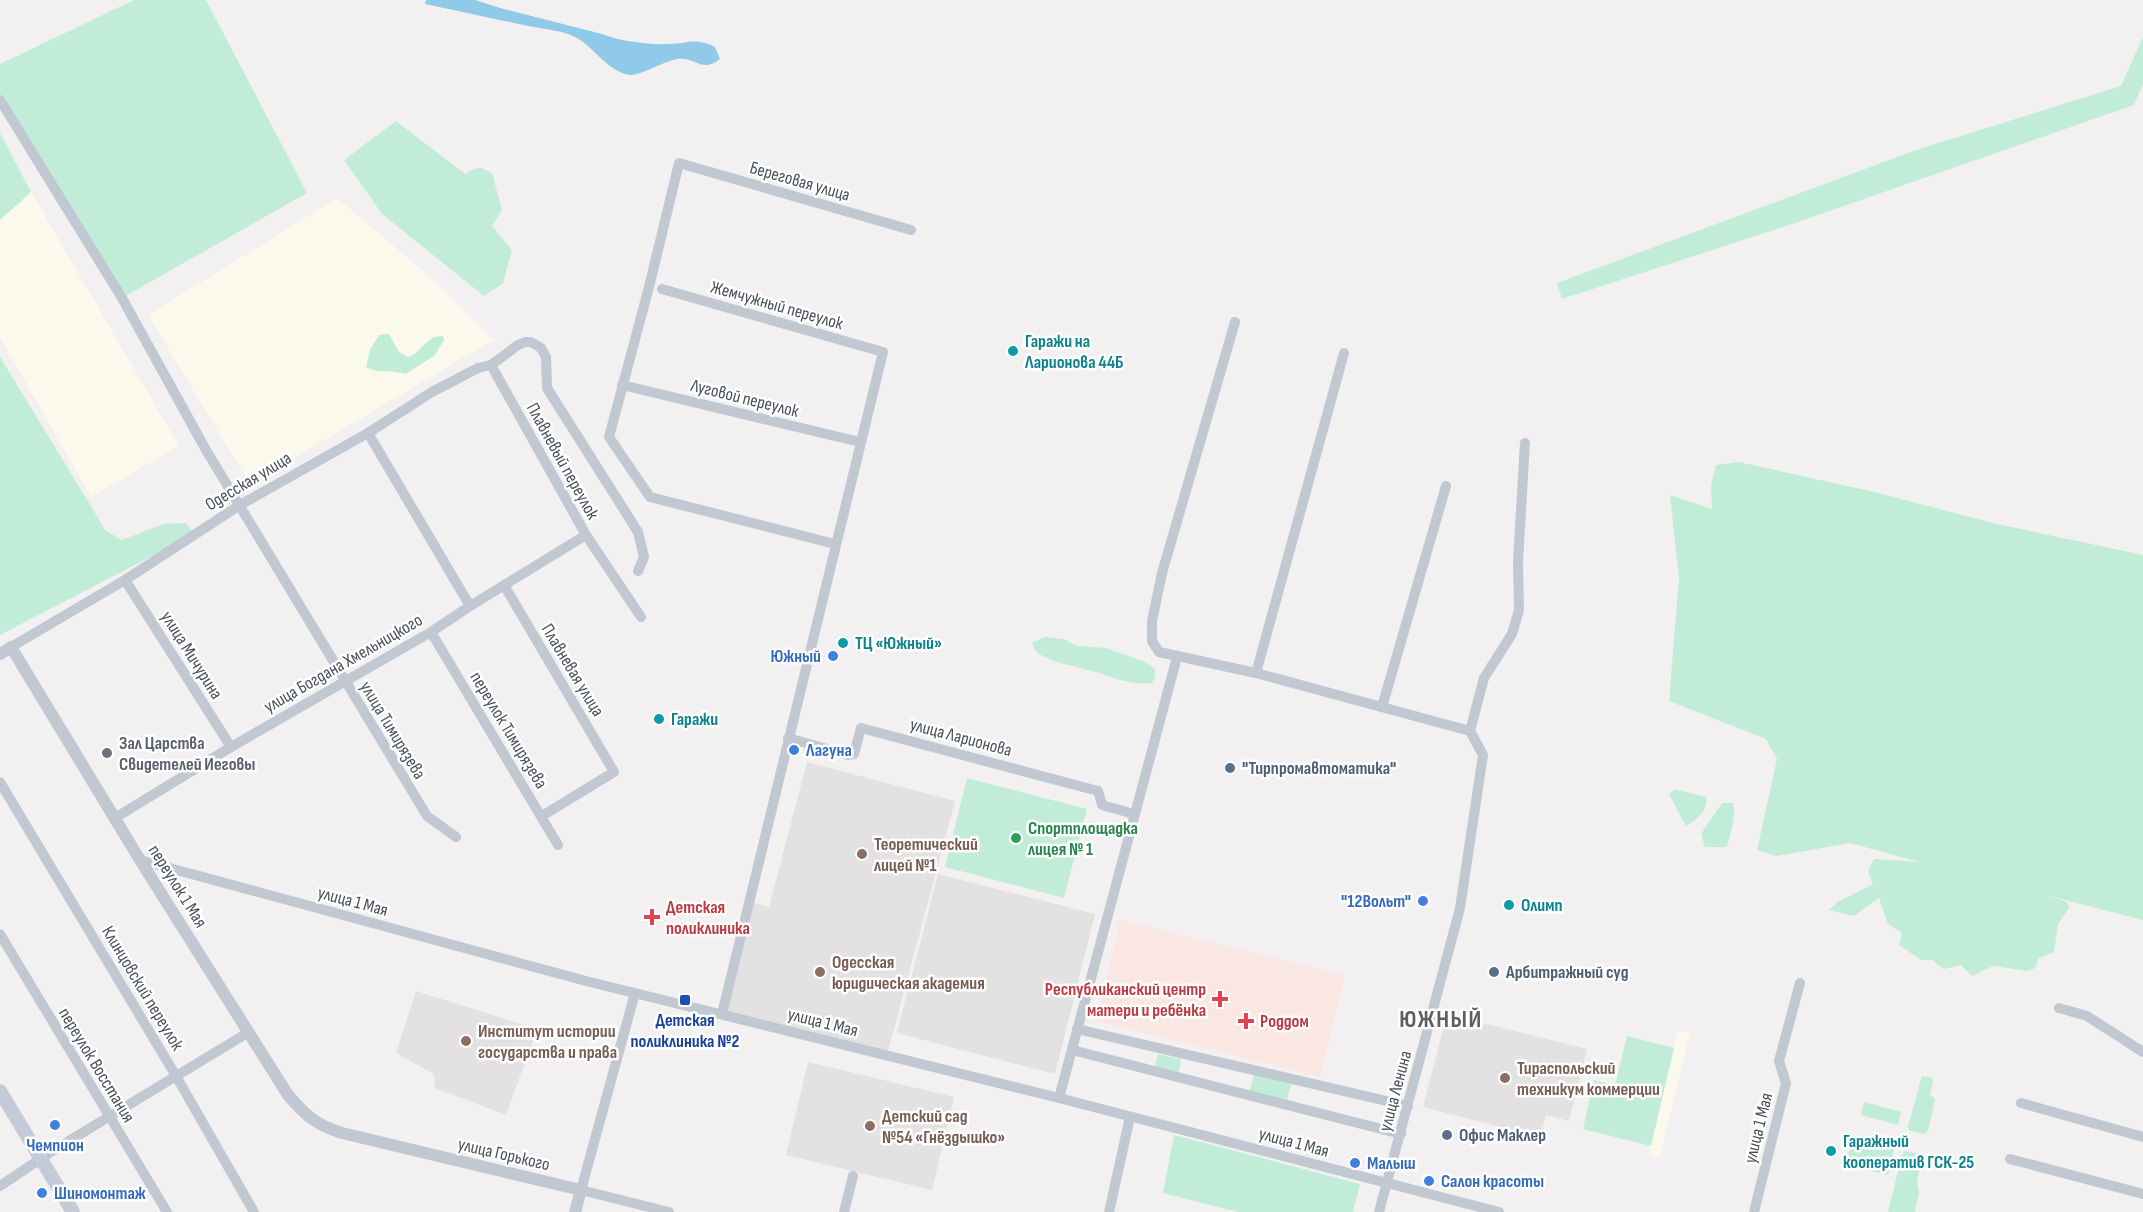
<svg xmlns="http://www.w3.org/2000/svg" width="2143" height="1212" font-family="'Sofia Sans Condensed',sans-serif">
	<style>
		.commercial { fill: #fbf9eb }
		.education { fill: #e3e1e1 }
		.medical { fill: #fae7e2 }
		.green { fill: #c1edd8 }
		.water { fill: #90cae8 }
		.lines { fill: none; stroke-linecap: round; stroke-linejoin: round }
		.minor { stroke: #c1c8d1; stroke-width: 10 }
		.tertiary { stroke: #c1c8d1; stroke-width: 12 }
		.secondary { stroke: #c3cad8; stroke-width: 14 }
		.culture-dot { fill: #0f9aa8; stroke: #fff; stroke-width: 2 }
		.shop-dot { fill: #3f7fe0; stroke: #fff; stroke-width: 2 }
		.worship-dot { fill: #6b7280; stroke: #fff; stroke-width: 2 }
		.service-dot { fill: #5c6f8a; stroke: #fff; stroke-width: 2 }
		.leisure-dot { fill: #2e9e5b; stroke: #fff; stroke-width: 2 }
		.education-dot { fill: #8d6e63; stroke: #fff; stroke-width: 2 }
		.health-dot { fill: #e0444e; stroke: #fff; stroke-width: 2 }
		.transit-dot { fill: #1a4fb4; stroke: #fff; stroke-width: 2 }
		.labels { text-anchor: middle; stroke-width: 5; stroke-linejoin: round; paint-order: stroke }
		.street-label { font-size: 18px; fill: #48505c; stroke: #fff }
		.culture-label { font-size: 18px; font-weight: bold; fill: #0d838f; stroke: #fff; text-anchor: start }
		.shop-label { font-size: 18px; font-weight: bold; fill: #366cbe; stroke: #fff; text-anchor: start }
		.worship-label { font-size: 18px; font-weight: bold; fill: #5b616d; stroke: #fff; text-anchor: start }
		.service-label { font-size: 18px; font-weight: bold; fill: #4e5e75; stroke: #fff; text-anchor: start }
		.leisure-label { font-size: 18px; font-weight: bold; fill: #27864d; stroke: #fff; text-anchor: start }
		.education-label { font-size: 18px; font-weight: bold; fill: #785e54; stroke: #fff; text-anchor: start }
		.health-label { font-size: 18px; font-weight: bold; fill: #be3a42; stroke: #fff; text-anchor: start }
		.transit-label { font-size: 18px; font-weight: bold; fill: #164399; stroke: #fff }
		.district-label { font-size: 24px; font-weight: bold; letter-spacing: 1.5px; fill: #5d5f64; stroke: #fff }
	</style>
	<rect width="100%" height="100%" fill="#f2f0f0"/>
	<!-- commercial -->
	<g class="commercial">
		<polygon points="31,192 179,446 91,497 0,337 0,220"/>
		<polygon points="337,198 428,275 493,340 250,484 148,315"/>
		<polygon points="1678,1030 1690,1033 1660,1157 1649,1154"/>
	</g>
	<!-- education -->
	<g class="education">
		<polygon points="807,762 955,801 887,1055 722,1014 749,901 769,907"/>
		<polygon points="938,874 1095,914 1055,1074 897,1033"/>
		<polygon points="416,991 537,1029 506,1115 435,1088 434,1074 396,1053"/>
		<polygon points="1447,1014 1587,1049 1569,1121 1546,1115 1540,1137 1423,1107"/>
		<polygon points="808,1062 954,1097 932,1190 786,1155"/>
	</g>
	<!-- medical -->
	<polygon class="medical" points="1120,920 1345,976 1320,1077 1096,1021"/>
	<!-- green -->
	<g class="green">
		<polygon points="134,0 206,0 307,193 122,298 0,100 0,64"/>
		<polygon points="2143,37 2143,84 2134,105 1792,224 1562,299 1557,283 1916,150 2121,86"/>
		<polygon points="396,121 465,174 479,167 492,173 502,210 492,226 512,250 503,283 484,296 382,214 344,160"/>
		<polygon points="0,133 31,192 0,220"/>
		<path d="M385,334H389L399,352L408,357C422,353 426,335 443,336L444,340L435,355L406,374C393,370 378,374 366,367L370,350L379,335Z"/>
		<polygon points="0,357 106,531 122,540 163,524 186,523 192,531 177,543 0,635"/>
		<polygon points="1739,462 1870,491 1997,524 2143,555 2143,920 2045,895 2067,902 2069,908 2058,924 2054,952 2039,958 2035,968 2027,971 1993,966 1972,976 1961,965 1944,969 1932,960 1921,960 1899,945 1902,933 1888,924 1879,898 1854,916 1829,910 1839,901 1873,884 1868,871 1874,859 1919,862 1850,843 1776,856 1757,850 1777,759 1766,739 1669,701 1679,578 1670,495 1712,509 1711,485 1716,465"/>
		<path d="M1045,637L1063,639L1077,646L1106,648L1145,662L1155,669V677L1152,683C1129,686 1109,675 1088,670C1068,664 1054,664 1036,652L1032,643Z"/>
		<polygon points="967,778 1087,809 1064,898 945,867"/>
		<path d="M1675,789L1706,797C1708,812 1697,819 1686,826L1669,794Z"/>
		<path d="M1722,803H1733C1736,812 1731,838 1726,847H1705L1701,834Z"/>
		<polygon points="1627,1036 1674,1048 1651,1146 1583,1129 1594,1080 1615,1085"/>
		<polygon points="1158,1054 1181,1059 1179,1072 1155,1067"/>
		<polygon points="1254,1074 1291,1084 1287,1101 1249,1092"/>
		<polygon points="1922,1076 1932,1078 1933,1082 1930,1095 1935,1099 1928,1131 1923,1134 1909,1130 1908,1126"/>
		<polygon points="1864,1102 1901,1112 1898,1125 1861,1115"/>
		<polygon points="1174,1135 1360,1184 1353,1212 1238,1212 1163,1193"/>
		<polygon points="1852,1140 1894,1149 1888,1175 1846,1165"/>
		<polygon points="1905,1151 1920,1154 1922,1159 1917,1181 1919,1193 1915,1212 1888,1212 1902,1155"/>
	</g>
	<!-- water -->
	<path class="water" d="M426,0H475L500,8L602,34C619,41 650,45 668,44C688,44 695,37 715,47L720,59C701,74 696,56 677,59C665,61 639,76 630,75C607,72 592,44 573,36C560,30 543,29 528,26C494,19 459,11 425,4Z"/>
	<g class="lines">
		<!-- minor -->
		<g class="minor">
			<polyline points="0,100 122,298 206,450 427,816 456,837"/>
			<polyline points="662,289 883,352 722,1014"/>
			<polyline points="1235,322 1162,573 1152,621 1152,641 1159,652 1256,673 1470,731"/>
			<polyline points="491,365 586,535 641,617"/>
			<polyline points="622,385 860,442"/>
			<polyline points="368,433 470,606"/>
			<polyline points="835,544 650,497 609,437 649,287 679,163 911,230"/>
			<polyline points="125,580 231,747"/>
			<polyline points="504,585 614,772 542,816"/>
			<polyline points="431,632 558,845"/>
			<polyline points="11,647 125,580 240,505 368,433 432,392 478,368 491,365 518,345 525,342 531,342 541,348 546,357 547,388 638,532 644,557 638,571"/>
			<polyline points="1256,673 1344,353"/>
			<polyline points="1382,707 1446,486"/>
			<polyline points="788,738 848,755 854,754 861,728 1098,791 1102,805 1134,814"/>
			<polyline points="0,782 176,1076 254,1212"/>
			<polyline points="115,818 231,747 431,632 470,606 586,535"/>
			<polyline points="140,860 586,981 1059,1098 1499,1212"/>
			<polyline points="0,934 167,1212"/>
			<polyline points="635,993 581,1190 669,1212"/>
			<polyline points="2059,1008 2087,1016 2143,1052"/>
			<polyline points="1077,1029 1408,1106"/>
			<polyline points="1072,1050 1401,1134"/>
			<polyline points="1059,1098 1177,657"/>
			<polyline points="2021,1103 2143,1137"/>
			<polyline points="2010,1159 2143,1194"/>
			<polyline points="0,1186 49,1153 249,1032"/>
			<polyline points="844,1212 853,1176"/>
			<polyline points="1109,1212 1130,1117"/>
			<polyline points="1379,1212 1460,908 1483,755 1470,731 1484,678 1512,634 1519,610 1518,561 1525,443"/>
			<polyline points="1754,1212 1786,1083 1779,1061 1800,983"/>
		</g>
		<!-- tertiary -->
		<path class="tertiary" d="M0,654L11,647L140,860L288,1095C305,1115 316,1125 342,1133L581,1190L575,1212"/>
		<!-- secondary -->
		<polyline class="secondary" points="0,1091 73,1212"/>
	</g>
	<!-- markers -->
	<g class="culture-dot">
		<circle cx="1013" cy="351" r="6"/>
		<circle cx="843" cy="643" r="6"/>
		<circle cx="659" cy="719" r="6"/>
		<circle cx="1509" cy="905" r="6"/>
		<circle cx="1831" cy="1151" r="6"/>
	</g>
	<g class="shop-dot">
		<circle cx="833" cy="656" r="6"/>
		<circle cx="794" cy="750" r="6"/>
		<circle cx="1423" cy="901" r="6"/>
		<circle cx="55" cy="1125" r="6"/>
		<circle cx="1355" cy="1163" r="6"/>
		<circle cx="1429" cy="1181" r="6"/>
		<circle cx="42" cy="1193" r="6"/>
	</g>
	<circle class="worship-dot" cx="107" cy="753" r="6"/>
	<g class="service-dot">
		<circle cx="1230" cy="768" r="6"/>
		<circle cx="1494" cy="972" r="6"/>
		<circle cx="1447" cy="1135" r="6"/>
	</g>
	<circle class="leisure-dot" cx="1016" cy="838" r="6"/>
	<g class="education-dot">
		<circle cx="862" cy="854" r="6"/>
		<circle cx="820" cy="972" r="6"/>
		<circle cx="466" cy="1041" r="6"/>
		<circle cx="1505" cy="1078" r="6"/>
		<circle cx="870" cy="1126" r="6"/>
	</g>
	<g class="health-dot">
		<path d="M649 908h6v6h6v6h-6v6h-6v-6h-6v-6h6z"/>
		<path d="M1217 990h6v6h6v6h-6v6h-6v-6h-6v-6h6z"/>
		<path d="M1243 1012h6v6h6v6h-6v6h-6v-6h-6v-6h6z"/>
	</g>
	<rect class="transit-dot" x="679" y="994" width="12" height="12" rx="3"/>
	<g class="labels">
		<!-- street labels -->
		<g class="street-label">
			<text transform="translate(800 181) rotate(16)" y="6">Береговая улица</text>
			<text transform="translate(777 305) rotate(16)" y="6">Жемчужный переулок</text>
			<text transform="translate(745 398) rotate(14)" y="6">Луговой переулок</text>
			<text transform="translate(563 461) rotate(61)" y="6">Плавневый переулок</text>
			<text transform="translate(248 481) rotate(-31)" y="6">Одесская улица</text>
			<text transform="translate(192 655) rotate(58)" y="6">улица Мичурина</text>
			<text transform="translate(343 663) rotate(-30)" y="6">улица Богдана Хмельницкого</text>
			<text transform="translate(573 670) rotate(59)" y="6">Плавневая улица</text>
			<text transform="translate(393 730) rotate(59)" y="6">улица Тимирязева</text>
			<text transform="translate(509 730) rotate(59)" y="6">переулок Тимирязева</text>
			<text transform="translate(961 737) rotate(15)" y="6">улица Ларионова</text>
			<text transform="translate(178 886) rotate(58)" y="6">переулок 1 Мая</text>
			<text transform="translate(353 901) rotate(15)" y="6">улица 1 Мая</text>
			<text transform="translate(143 988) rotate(59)" y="6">Клинцовский переулок</text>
			<text transform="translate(823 1022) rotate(14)" y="6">улица 1 Мая</text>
			<text transform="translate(97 1065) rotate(59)" y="6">переулок Восстания</text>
			<text transform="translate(1395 1091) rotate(-75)" y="6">улица Ленина</text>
			<text transform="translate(1758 1128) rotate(-76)" y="6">улица 1 Мая</text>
			<text transform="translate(1294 1142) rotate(15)" y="6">улица 1 Мая</text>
			<text transform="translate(504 1154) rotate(13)" y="6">улица Горького</text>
		</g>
		<!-- culture labels -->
		<g class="culture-label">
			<text x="1025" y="347">Гаражи на<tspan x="1025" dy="21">Ларионова 44Б</tspan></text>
			<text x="855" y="649">ТЦ «Южный»</text>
			<text x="671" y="725">Гаражи</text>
			<text x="1521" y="911">Олимп</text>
			<text x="1843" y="1147">Гаражный<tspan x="1843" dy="21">кооператив ГСК-25</tspan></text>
		</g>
		<!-- shop labels -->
		<g class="shop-label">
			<text x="821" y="662" text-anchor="end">Южный</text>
			<text x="806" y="756">Лагуна</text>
			<text x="1411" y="907" text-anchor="end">"12Вольт"</text>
			<text x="55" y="1151" text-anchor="middle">Чемпион</text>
			<text x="1367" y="1169">Малыш</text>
			<text x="1441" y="1187">Салон красоты</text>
			<text x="54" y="1199">Шиномонтаж</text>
		</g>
		<!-- worship labels -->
		<g class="worship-label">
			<text x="119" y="749">Зал Царства<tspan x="119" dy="21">Свидетелей Иеговы</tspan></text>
		</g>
		<!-- service labels -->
		<g class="service-label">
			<text x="1242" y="774">"Тирпромавтоматика"</text>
			<text x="1506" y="978">Арбитражный суд</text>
			<text x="1459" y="1141">Офис Маклер</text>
		</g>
		<!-- leisure labels -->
		<g class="leisure-label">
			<text x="1028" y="834">Спортплощадка<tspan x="1028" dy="21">лицея № 1</tspan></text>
		</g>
		<!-- education labels -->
		<g class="education-label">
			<text x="874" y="850">Теоретический<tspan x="874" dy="21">лицей №1</tspan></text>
			<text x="832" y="968">Одесская<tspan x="832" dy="21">юридическая академия</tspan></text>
			<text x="478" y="1037">Институт истории<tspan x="478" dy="21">государства и права</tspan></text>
			<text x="1517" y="1074">Тираспольский<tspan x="1517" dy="21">техникум коммерции</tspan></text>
			<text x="882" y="1122">Детский сад<tspan x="882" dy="21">№54 «Гнёздышко»</tspan></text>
		</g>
		<!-- health labels -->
		<g class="health-label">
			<text x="666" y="913">Детская<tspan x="666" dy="21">поликлиника</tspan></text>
			<text x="1206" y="995" text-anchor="end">Республиканский центр<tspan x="1206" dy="21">матери и ребёнка</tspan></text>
			<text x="1260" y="1027">Роддом</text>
		</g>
		<!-- transit labels -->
		<g class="transit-label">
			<text x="685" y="1026">Детская<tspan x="685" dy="21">поликлиника №2</tspan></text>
		</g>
		<!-- district labels -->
		<g class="district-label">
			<text x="1441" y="1027">ЮЖНЫЙ</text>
		</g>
	</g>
</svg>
